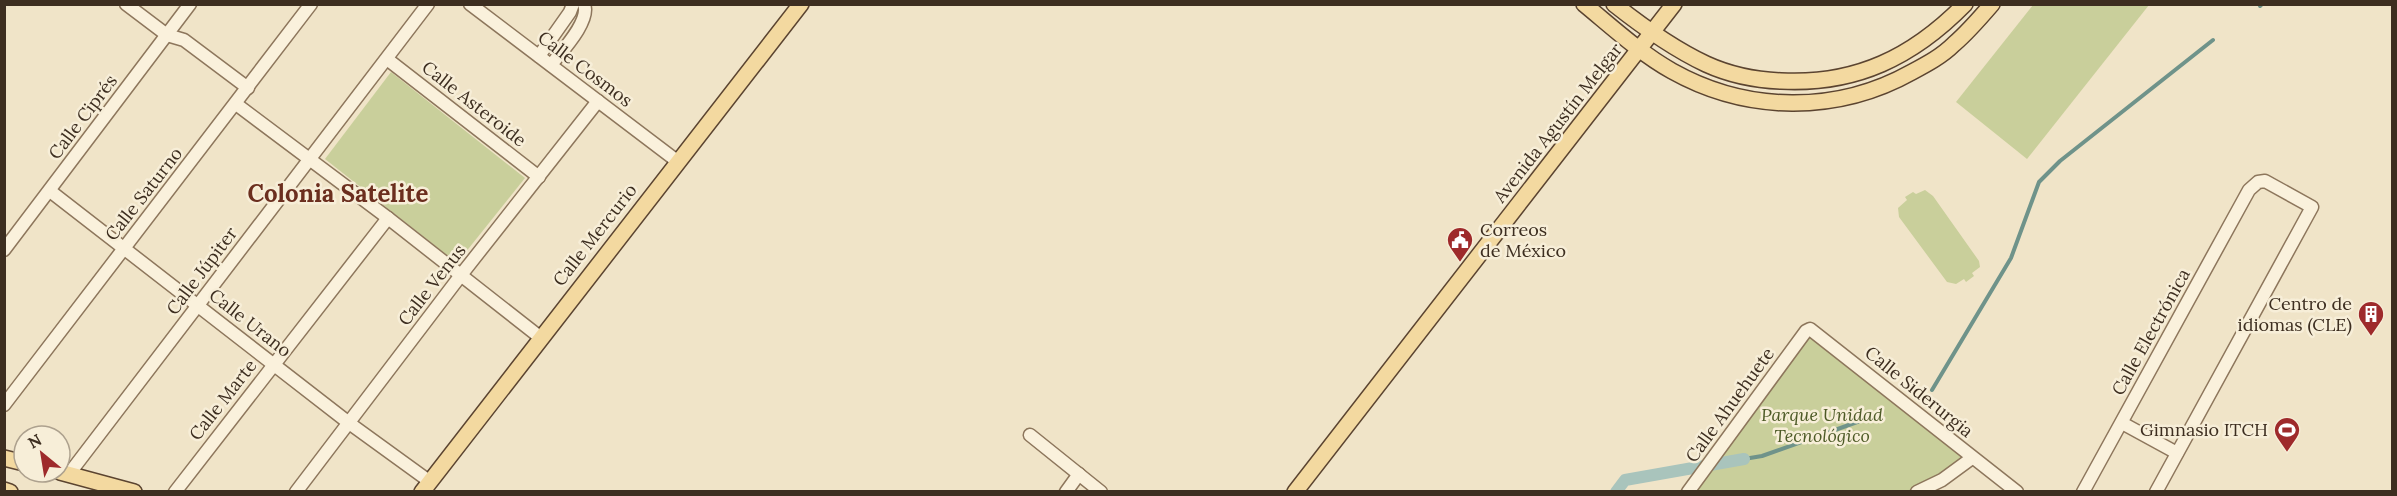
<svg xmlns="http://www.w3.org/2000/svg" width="2397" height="496" font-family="Lora,serif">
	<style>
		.green { fill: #c9cf9b }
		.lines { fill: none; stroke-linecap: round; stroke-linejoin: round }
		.stream { stroke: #6f938a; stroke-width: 4 }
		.canal { stroke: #a9c4bc; stroke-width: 12 }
		.minor-casing { stroke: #8d765c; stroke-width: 15 }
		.major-casing { stroke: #5b4430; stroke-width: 18 }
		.minor { stroke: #faf1dc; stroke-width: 12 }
		.major { stroke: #f3d9a0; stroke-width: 15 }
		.labels { text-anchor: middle; stroke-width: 5; stroke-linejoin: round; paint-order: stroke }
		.street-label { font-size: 18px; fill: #3d2e20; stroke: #f7eed8 }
		.poi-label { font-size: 18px; fill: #3d2e20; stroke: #f7eed8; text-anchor: end }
		.park-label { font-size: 18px; font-style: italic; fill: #4d5a26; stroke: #f7eed8 }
		.district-label { font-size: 24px; font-weight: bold; fill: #6b2e1e; stroke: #f7eed8 }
	</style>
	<rect width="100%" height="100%" fill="#f0e4c8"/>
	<!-- green -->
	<g class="green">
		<polygon points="2033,5 2149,5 2027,159 1956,102"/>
		<polygon points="391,72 525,178 457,263 325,159"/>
		<polygon points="1925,190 1933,196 1979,261 1980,267 1972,273 1974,276 1966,282 1964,279 1956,284 1947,282 1899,217 1898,208 1907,200 1905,197 1913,192 1916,194"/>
		<polygon points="1810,330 1974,461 1926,491 1691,492"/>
	</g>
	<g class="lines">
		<!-- stream -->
		<g class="stream">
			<polyline points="2260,6 2262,4"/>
			<polyline points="1932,390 2011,258 2039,182 2060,161 2213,40"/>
			<polyline points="1744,459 1762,456 1874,416"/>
		</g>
		<!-- canal -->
		<polyline class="canal" points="1616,492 1625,480 1744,459"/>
		<!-- minor casing -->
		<g class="minor-casing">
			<g id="minor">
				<polyline points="126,4 167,35 184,40 248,88"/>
				<polyline points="470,4 677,161"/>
				<polyline points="539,56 570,12 573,4"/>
				<polyline points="387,59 539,177"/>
				<path d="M551,65C561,52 591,21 584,4"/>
				<polyline points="236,104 388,218 541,338"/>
				<polyline points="50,191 349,423 429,481"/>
				<polyline points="4,250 190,4"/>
				<polyline points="4,405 311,4"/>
				<polyline points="2122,423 2177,453"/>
				<polyline points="1030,435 1101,492"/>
				<polyline points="69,474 428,4"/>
				<polyline points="175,492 388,218"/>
				<polyline points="296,492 461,275 598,101"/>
				<polyline points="1066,492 1079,474"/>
				<polyline points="1688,492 1806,331 1810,329 2017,492"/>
				<polyline points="1917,492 1942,480 1972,458"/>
				<polyline points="2083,492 2249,190 2258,182 2265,181 2312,207 2156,492"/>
			</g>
		</g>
		<!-- major casing -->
		<g class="major-casing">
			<g id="major">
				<path d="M1584,4C1612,27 1640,53 1672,71C1747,113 1837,114 1912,72C1927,64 1942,56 1954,44C1968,32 1980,18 1992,4"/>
				<path d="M1614,4C1643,27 1672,48 1706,64C1730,75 1755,80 1781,81C1856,85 1913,57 1965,4"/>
				<polyline points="4,458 24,463"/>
				<polyline points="60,472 134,492"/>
				<polyline points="4,490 10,492"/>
				<polyline points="422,492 801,4"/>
				<polyline points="1295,492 1674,4"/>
			</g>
		</g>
		<!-- minor -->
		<use href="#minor" class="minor"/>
		<!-- major -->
		<use href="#major" class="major"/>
	</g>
	<!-- icons -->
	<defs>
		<g id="civic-pin" transform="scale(1.35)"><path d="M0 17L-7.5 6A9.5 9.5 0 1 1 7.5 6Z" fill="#9e2a2b" stroke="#f7eed8"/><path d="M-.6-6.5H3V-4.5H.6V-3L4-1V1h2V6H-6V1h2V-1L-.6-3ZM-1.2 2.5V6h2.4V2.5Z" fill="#fff"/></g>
		<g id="building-pin" transform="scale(1.35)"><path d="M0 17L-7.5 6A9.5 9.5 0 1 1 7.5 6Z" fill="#9e2a2b" stroke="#f7eed8"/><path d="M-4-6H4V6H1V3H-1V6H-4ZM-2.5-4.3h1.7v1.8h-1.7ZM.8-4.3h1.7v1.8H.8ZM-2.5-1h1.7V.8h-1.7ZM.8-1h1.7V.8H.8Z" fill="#fff"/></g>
		<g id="stadium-pin" transform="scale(1.35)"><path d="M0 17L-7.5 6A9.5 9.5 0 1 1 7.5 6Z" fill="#9e2a2b" stroke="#f7eed8"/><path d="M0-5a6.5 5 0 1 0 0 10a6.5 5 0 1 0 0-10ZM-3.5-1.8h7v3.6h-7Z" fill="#fff"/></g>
	</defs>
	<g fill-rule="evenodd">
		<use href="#civic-pin" x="1460" y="240"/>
		<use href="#building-pin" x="2371" y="314"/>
		<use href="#stadium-pin" x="2287" y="430"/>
	</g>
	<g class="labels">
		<!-- street labels -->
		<g class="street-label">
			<text transform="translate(585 69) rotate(37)" y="6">Calle Cosmos</text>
			<text transform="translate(474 104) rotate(38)" y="6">Calle Asteroide</text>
			<text transform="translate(83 117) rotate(-53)" y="6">Calle Ciprés</text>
			<text transform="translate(1558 123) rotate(-52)" y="6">Avenida Agustín Melgar</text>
			<text transform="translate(144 194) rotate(-52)" y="6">Calle Saturno</text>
			<text transform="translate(595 235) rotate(-52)" y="6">Calle Mercurio</text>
			<text transform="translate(202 271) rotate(-53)" y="6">Calle Júpiter</text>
			<text transform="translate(432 285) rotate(-52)" y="6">Calle Venus</text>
			<text transform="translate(250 323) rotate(38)" y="6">Calle Urano</text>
			<text transform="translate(2151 332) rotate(-61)" y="6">Calle Electrónica</text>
			<text transform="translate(1919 392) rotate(39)" y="6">Calle Siderurgia</text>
			<text transform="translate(223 400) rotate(-52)" y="6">Calle Marte</text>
			<text transform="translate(1730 405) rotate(-54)" y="6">Calle Ahuehuete</text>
		</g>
		<!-- poi labels -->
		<g class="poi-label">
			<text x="1480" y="236" text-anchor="start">Correos<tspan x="1480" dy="21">de México</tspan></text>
			<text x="2352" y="310">Centro de<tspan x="2352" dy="21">idiomas (CLE)</tspan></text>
			<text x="2268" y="436">Gimnasio ITCH</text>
		</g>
		<!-- park labels -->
		<g class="park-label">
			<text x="1822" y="421">Parque Unidad<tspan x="1822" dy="21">Tecnológico</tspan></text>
		</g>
		<!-- district labels -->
		<g class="district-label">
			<text x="338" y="202">Colonia Satelite</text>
		</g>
	</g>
	<!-- border -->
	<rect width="2397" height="496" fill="none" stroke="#3d2e20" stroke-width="12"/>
	<!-- north arrow -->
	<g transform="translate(42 454) rotate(330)"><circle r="28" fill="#f7eed8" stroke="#ada18e" stroke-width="1.5"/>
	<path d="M0-4.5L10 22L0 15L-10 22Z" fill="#9e2a2b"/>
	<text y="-9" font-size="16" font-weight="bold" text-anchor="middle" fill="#3d2e20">N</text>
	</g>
</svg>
